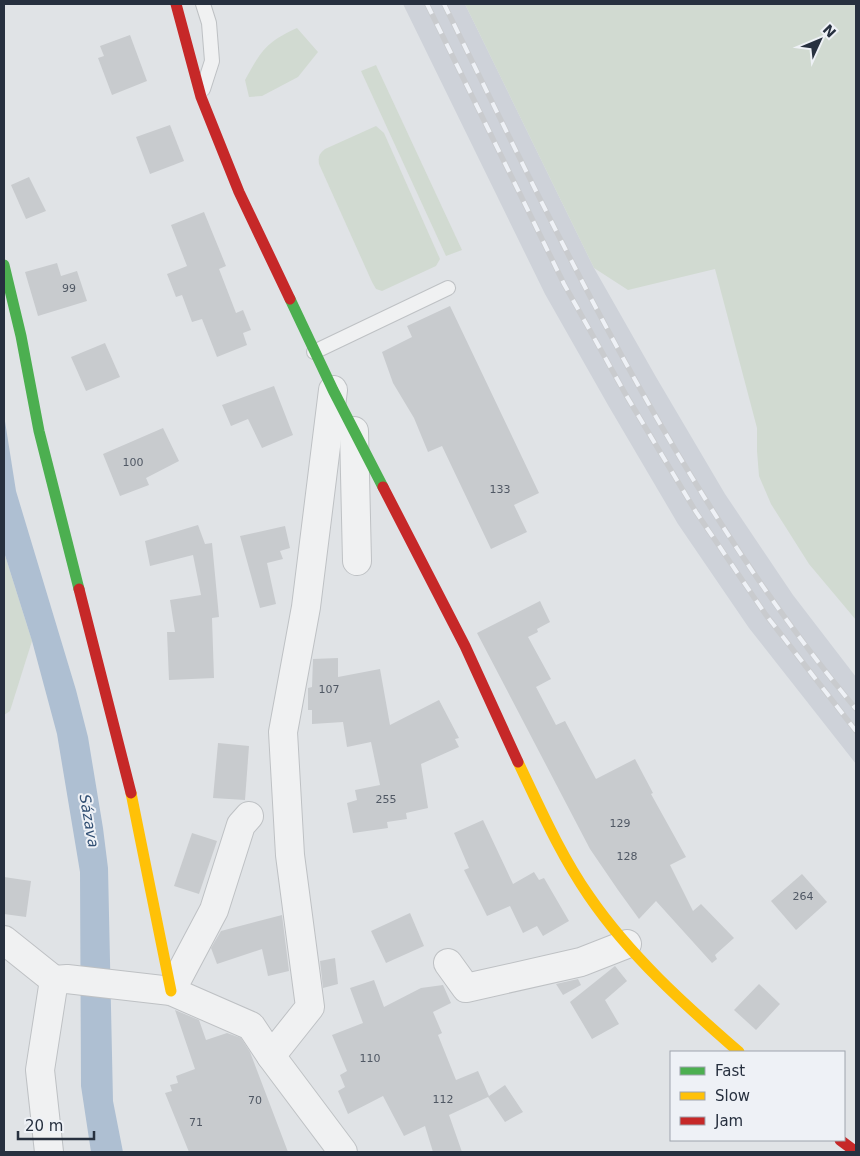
<svg xmlns="http://www.w3.org/2000/svg" width="860" height="1156" font-family="'DejaVu Sans',sans-serif">
	<style>
		.built { fill: #ced2d9 }
		.green { fill: #d1dad1 }
		.water { fill: #aebfd2 }
		.building { fill: #c8cbce }
		.lines { fill: none; stroke-linecap: round; stroke-linejoin: round }
		.lane-casing { stroke: #bec1c4; stroke-width: 16 }
		.street-casing { stroke: #bec1c4; stroke-width: 30 }
		.lane { stroke: #f0f1f2; stroke-width: 14 }
		.street { stroke: #f0f1f2; stroke-width: 28 }
		.fast { stroke: #4caf50; stroke-width: 11 }
		.slow { stroke: #ffc107; stroke-width: 11 }
		.jam { stroke: #c62828; stroke-width: 11 }
		.rail-casing { stroke: #c9cbce; stroke-width: 5.5 }
		.rail { stroke: #eef1f6; stroke-width: 4; stroke-dasharray: 11; stroke-linecap: butt }
		.labels { text-anchor: middle; stroke-width: 4; stroke-linejoin: round; paint-order: stroke }
		.number-label { font-size: 11px; fill: #505864 }
		.water-label { font-size: 15px; font-style: italic; fill: #314f73; stroke: #eef1f6 }
	</style>
	<rect width="100%" height="100%" fill="#e0e3e6"/>
	<!-- built -->
	<polygon class="built" points="403,4 465,4 594,268 656,377 725,494 793,595 856,677 856,764 749,628 678,524 608,405 545,294"/>
	<!-- green -->
	<g class="green">
		<polygon points="465,4 856,4 856,620 809,564 771,504 759,476 757,451 757,428 715,269 628,290 594,268"/>
		<path d="M297,28L318,52L298,77L262,96L249,97L245,80C261,51 266,42 297,28Z"/>
		<polygon points="376,65 462,250 446,256 361,71"/>
		<path d="M376,126L384,133L440,259L436,266L382,291L376,289L372,282L319,164C318,157 319,154 325,149Z"/>
		<polygon points="4,552 32,641 10,711 4,715"/>
	</g>
	<!-- water -->
	<polygon class="water" points="4,415 16,491 76,690 88,737 103,828 108,868 113,1101 123,1152 91,1152 81,1086 80,872 57,734 32,641 4,552"/>
	<!-- building -->
	<g class="building">
		<polygon points="130,35 147,81 112,95 98,58 104,56 100,46"/>
		<polygon points="170,125 184,161 150,174 136,137"/>
		<polygon points="29,177 46,211 26,219 11,185"/>
		<polygon points="204,212 226,266 219,269 236,313 243,310 251,330 243,333 247,345 217,357 202,319 192,322 182,295 176,297 167,274 187,266 171,225"/>
		<polygon points="57,263 61,276 77,271 87,301 38,316 25,272"/>
		<polygon points="450,306 539,493 514,505 527,532 491,549 442,446 428,452 414,418 393,383 382,352 412,337 407,326"/>
		<polygon points="105,343 120,377 86,391 71,357"/>
		<polygon points="274,386 293,435 262,448 248,419 231,426 222,405"/>
		<polygon points="163,428 179,461 146,478 149,485 120,496 103,454"/>
		<polygon points="198,525 205,544 212,543 219,617 212,618 214,678 169,680 167,632 175,632 170,600 201,595 193,555 150,566 145,541"/>
		<polygon points="285,526 290,548 280,551 283,559 267,563 276,604 260,608 240,536"/>
		<polygon points="540,601 550,622 537,629 538,632 528,637 551,679 536,687 556,725 565,721 596,779 635,759 653,793 651,794 686,857 670,865 693,911 701,904 734,938 715,955 717,959 712,963 656,901 639,919 618,890 590,849 477,633"/>
		<polygon points="338,658 338,677 380,669 390,725 439,700 459,738 455,739 459,747 421,764 428,808 406,813 407,819 387,822 388,828 353,833 347,803 357,800 355,790 380,785 371,742 347,747 343,722 312,724 312,710 308,710 308,688 312,687 313,659"/>
		<polygon points="218,743 249,746 245,800 213,798"/>
		<polygon points="483,820 513,884 534,872 539,880 544,878 569,921 543,936 537,926 523,933 510,906 487,916 464,870 469,868 454,833"/>
		<polygon points="192,833 217,841 199,894 174,886"/>
		<polygon points="802,874 827,902 796,930 771,901"/>
		<polygon points="4,877 31,881 26,917 4,914"/>
		<polygon points="410,913 424,946 386,963 371,931"/>
		<polygon points="282,915 289,971 268,976 262,949 217,964 211,948 221,931"/>
		<polygon points="335,958 338,984 323,988 320,961"/>
		<polygon points="615,966 627,981 605,1000 619,1024 592,1039 570,1002"/>
		<polygon points="578,979 581,985 563,995 556,984"/>
		<polygon points="374,980 384,1007 421,988 443,985 451,1003 433,1012 442,1033 438,1035 456,1080 478,1071 489,1096 505,1085 523,1112 505,1122 488,1097 449,1115 462,1152 433,1152 425,1126 404,1136 383,1096 348,1114 338,1091 345,1087 340,1075 347,1071 332,1035 363,1023 350,988"/>
		<polygon points="759,984 780,1004 756,1030 734,1010"/>
		<polygon points="175,1010 199,1020 206,1040 227,1033 241,1038 250,1052 288,1152 189,1152 165,1093 172,1091 170,1085 178,1083 176,1076 195,1069"/>
	</g>
	<g class="lines">
		<!-- lane casing -->
		<g class="lane-casing">
			<g id="lane">
				<polyline points="203,4 209,23 212,61 203,89"/>
				<polyline points="314,352 448,288"/>
			</g>
		</g>
		<!-- street casing -->
		<g class="street-casing">
			<g id="street">
				<polyline points="354,431 357,561"/>
				<polyline points="4,940 54,980"/>
				<polyline points="448,963 466,988 581,962 627,944"/>
				<polyline points="171,991 214,910 241,825 249,816"/>
				<polyline points="271,1056 310,1007 290,855 283,732 306,607 333,390"/>
				<polyline points="49,1152 40,1070 54,980 67,979 171,991 251,1026 271,1056 343,1152"/>
			</g>
		</g>
		<!-- lane -->
		<use href="#lane" class="lane"/>
		<!-- street -->
		<use href="#street" class="street"/>
		<!-- fast -->
		<g class="fast">
			<polyline points="4,265 21,336 39,431 79,589"/>
			<polyline points="290,299 333,390 383,487"/>
		</g>
		<!-- slow -->
		<g class="slow">
			<path d="M518,762C540,808 560,854 589,896C630,956 685,1005 739,1052"/>
			<polyline points="131,793 171,991"/>
		</g>
		<!-- jam -->
		<g class="jam">
			<polyline points="176,4 201,97 239,192 290,299"/>
			<polyline points="383,487 465,646 518,762"/>
			<polyline points="79,589 131,793"/>
			<polyline points="840,1140 856,1152"/>
		</g>
		<!-- rail casing -->
		<g class="rail-casing">
			<g id="rail">
				<polyline points="427,4 564,284 626,395 696,512 766,615 856,731"/>
				<path d="M444,4C564,248 680,498 856,709"/>
			</g>
		</g>
		<!-- rail -->
		<use href="#rail" class="rail"/>
	</g>
	<g class="labels">
		<!-- number labels -->
		<g class="number-label">
			<text x="69" y="292">99</text>
			<text x="133" y="466">100</text>
			<text x="500" y="493">133</text>
			<text x="329" y="693">107</text>
			<text x="386" y="803">255</text>
			<text x="620" y="827">129</text>
			<text x="627" y="860">128</text>
			<text x="803" y="900">264</text>
			<text x="370" y="1062">110</text>
			<text x="443" y="1103">112</text>
			<text x="255" y="1104">70</text>
			<text x="196" y="1126">71</text>
		</g>
		<!-- water labels -->
		<g class="water-label">
			<text transform="translate(89 821) rotate(80)" y="5">Sázava</text>
		</g>
	</g>
	<!-- border -->
	<rect width="860" height="1156" fill="none" stroke="#27303f" stroke-width="10"/>
	<!-- legend -->
	<rect x="670" y="1051" width="175" height="90" fill="#eef1f6" stroke="#9ea4ad"/>
	<rect x="680" y="1067" width="25" height="8" fill="#4caf50" stroke="#9ea4ad"/>
	<text x="715" y="1076" font-size="15" fill="#27303f">Fast</text>
	<rect x="680" y="1092" width="25" height="8" fill="#ffc107" stroke="#9ea4ad"/>
	<text x="715" y="1101" font-size="15" fill="#27303f">Slow</text>
	<rect x="680" y="1117" width="25" height="8" fill="#c62828" stroke="#9ea4ad"/>
	<text x="715" y="1126" font-size="15" fill="#27303f">Jam</text>
	<!-- north arrow -->
	<g transform="translate(820 40) rotate(46)" stroke="#eef1f6" stroke-width="4" paint-order="stroke">
	<path d="M0-4L9 19L0 12L-9 19Z" fill="#27303f"/>
	<text y="-8" font-size="14" font-weight="bold" text-anchor="middle" fill="#27303f">N</text>
	</g>
	<!-- scale -->
	<path d="M18 1131v8h76v-8" fill="none" stroke="#27303f" stroke-width="2.5"/>
	<text x="25" y="1131" font-size="15" fill="#27303f" stroke="#eef1f6" stroke-width="4" paint-order="stroke">20 m</text>
</svg>
